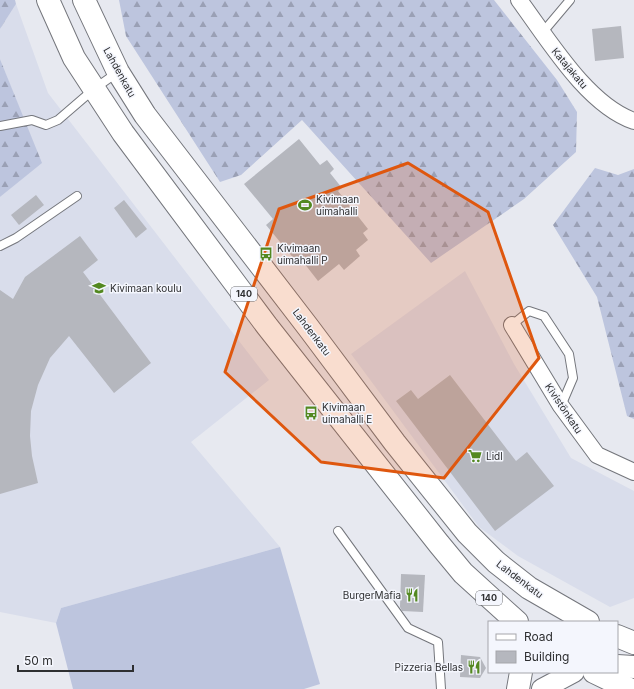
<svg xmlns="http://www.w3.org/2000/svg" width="634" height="689" font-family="Inter,sans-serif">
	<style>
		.built { fill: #d9ddeb }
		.forest { fill: url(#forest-firs) }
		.pitch { fill: #bdc5de }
		.building { fill: #b5b7be }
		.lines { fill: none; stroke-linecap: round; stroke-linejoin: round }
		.service-casing { stroke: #74767c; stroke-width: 10 }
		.minor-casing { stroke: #74767c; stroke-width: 18 }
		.tertiary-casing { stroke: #74767c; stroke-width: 22 }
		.primary-casing { stroke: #74767c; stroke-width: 24 }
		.service { stroke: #fff; stroke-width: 8 }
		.minor { stroke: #fff; stroke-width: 16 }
		.tertiary { stroke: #fff; stroke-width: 20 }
		.primary { stroke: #fff; stroke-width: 22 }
		.marked { fill: #df570e; fill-opacity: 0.2; stroke: #df570e; stroke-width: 3; stroke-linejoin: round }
		.labels { text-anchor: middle; stroke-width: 3; stroke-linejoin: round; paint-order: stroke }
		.shield { fill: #f4f6fd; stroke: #696b6e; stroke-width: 1 }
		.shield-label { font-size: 9px; font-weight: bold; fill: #2e2f31 }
		.street-label { font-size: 10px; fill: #2e2f31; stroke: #f4f6fd }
		.poi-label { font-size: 10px; fill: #2e2f31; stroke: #f4f6fd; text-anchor: start }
	</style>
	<defs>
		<pattern id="forest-firs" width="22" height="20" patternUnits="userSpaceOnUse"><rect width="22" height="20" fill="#bdc5de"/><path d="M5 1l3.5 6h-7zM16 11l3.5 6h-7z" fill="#9aa0b5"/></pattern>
	</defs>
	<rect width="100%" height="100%" fill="#e7e9f0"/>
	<!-- built -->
	<g class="built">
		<polygon points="16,4 48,93 269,380 191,442 280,547 61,608 56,623 0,612 0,197 41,163 0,59 0,29"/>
		<polygon points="465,271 514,364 571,458 634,491 634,598 610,607 518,556 479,527 351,354"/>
	</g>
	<!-- forest -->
	<g class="forest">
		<polygon points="0,0 15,0 16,4 0,29"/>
		<polygon points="119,0 494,0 557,80 577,112 576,152 524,199 431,263 302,120 241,175 220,182 126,36"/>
		<polygon points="0,59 42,163 0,197"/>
		<polygon points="595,168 618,175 634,169 634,419 627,416 597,297 553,225"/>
	</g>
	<!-- pitch -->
	<polygon class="pitch" points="280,547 320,684 304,689 73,689 56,623 61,608"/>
	<!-- building -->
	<g class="building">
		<polygon points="621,26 624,58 595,61 592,29"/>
		<polygon points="299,139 320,165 327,160 334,169 330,173 342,188 338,191 368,229 363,233 368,240 356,250 360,256 344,270 339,264 318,281 304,263 300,266 266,225 273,219 244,184"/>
		<polygon points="36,195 44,205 19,225 11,215"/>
		<polygon points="124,200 147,229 136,238 114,208"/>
		<polygon points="80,236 98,260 83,272 151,363 114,393 69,336 50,358 38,385 31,411 30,436 32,456 38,483 0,494 0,290 13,299 25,277"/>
		<polygon points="450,375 516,461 527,452 554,486 495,531 396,401 411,390 418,399"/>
		<polygon points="401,574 425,575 423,612 402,611 400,607"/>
		<polygon points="461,655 480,657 486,668 480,678 460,677"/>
	</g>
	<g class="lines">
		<!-- service casing -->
		<g class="service-casing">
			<g id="service">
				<polyline points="543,32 570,0"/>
				<polyline points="0,126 32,120 46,125 58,120 94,89 118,72"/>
				<polyline points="0,246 16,238 77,196"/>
				<polyline points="512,325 529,311 544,316 569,354 573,378 561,406"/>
				<polyline points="338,531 408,628 438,642 441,689"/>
			</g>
		</g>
		<!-- minor casing -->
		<g class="minor-casing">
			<g id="minor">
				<path d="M519,0C548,39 587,105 634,121"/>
				<polyline points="512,325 561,406 597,455 634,472"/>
			</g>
		</g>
		<!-- tertiary casing -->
		<g class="tertiary-casing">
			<polyline id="tertiary" points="542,689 574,672"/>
		</g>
		<!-- primary casing -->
		<g class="primary-casing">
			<g id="primary">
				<polyline points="48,0 74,58 123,133 267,326 439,544 463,573 517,622"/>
				<polyline points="84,0 118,72 145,115 308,327 395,443 467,533 496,562 529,588 588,622"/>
				<polyline points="617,636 634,643"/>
				<polyline points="617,666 634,667"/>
				<polyline points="594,672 629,689"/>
				<polyline points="518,689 521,672"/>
			</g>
		</g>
		<!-- service -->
		<use href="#service" class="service"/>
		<!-- minor -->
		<use href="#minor" class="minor"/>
		<!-- tertiary -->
		<use href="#tertiary" class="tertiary"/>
		<!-- primary -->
		<use href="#primary" class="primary"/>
	</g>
	<!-- marked area -->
	<path class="marked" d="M408,163L488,212L539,358L444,478L321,462L225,372L279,209Z"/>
	<!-- icons -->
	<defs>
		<g id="stadium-bare" transform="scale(1.08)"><path d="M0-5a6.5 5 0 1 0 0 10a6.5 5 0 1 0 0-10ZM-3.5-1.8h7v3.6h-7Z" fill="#538820" stroke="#f4f6fd" stroke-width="2.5" paint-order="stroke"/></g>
		<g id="bus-bare" transform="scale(1.08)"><path d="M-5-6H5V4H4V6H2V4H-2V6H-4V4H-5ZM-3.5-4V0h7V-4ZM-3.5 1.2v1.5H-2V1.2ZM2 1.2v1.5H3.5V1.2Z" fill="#538820" stroke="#f4f6fd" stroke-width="2.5" paint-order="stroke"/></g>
		<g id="school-bare" transform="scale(1.08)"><path d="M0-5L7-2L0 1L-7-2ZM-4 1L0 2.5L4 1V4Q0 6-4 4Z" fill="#538820" stroke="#f4f6fd" stroke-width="2.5" paint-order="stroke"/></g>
		<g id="supermarket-bare" transform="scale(1.08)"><path d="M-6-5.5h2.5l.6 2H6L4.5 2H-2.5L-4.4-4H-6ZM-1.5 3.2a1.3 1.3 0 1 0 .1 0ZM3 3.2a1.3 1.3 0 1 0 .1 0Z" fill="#538820" stroke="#f4f6fd" stroke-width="2.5" paint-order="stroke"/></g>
		<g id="restaurant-bare" transform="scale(1.08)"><path d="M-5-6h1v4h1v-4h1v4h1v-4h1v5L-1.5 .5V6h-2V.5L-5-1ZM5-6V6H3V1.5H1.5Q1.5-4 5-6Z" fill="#538820" stroke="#f4f6fd" stroke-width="2.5" paint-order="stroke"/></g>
	</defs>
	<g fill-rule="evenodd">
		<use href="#stadium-bare" x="305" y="205"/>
		<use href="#bus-bare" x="266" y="254"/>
		<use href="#school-bare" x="99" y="288"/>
		<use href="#bus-bare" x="311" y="413"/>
		<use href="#supermarket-bare" x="475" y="456"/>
		<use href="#restaurant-bare" x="412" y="595"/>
		<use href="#restaurant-bare" x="474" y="667"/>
	</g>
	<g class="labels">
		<!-- shield labels -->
		<g class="shield">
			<rect x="231" y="287" width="26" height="14" rx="3"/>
			<rect x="476" y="591" width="26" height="14" rx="3"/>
		</g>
		<g class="shield-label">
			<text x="244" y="297">140</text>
			<text x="489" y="601">140</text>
		</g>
		<!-- street labels -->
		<g class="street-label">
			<text transform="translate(570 68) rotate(50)" y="4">Katajakatu</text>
			<text transform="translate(120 72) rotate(61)" y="4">Lahdenkatu</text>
			<text transform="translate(312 332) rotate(53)" y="4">Lahdenkatu</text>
			<text transform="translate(564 408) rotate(56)" y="4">Kivistönkatu</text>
			<text transform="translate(520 579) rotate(37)" y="4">Lahdenkatu</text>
		</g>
		<!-- poi labels -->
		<g class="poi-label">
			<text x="316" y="203">Kivimaan<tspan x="316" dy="12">uimahalli</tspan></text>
			<text x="277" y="252">Kivimaan<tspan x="277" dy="12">uimahalli P</tspan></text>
			<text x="110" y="292">Kivimaan koulu</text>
			<text x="322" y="411">Kivimaan<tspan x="322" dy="12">uimahalli E</tspan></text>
			<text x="486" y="460">Lidl</text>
			<text x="401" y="599" text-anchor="end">BurgerMafia</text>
			<text x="463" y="671" text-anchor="end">Pizzeria Bellas</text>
		</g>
	</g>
	<!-- legend -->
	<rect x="488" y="621" width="130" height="52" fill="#f4f6fd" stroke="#a5a6ab"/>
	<rect x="496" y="634" width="20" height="6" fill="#ffffff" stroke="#a5a6ab"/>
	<text x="524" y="641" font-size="12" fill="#2e2f31">Road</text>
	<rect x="496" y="651" width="20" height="12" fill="#b5b7be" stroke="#a5a6ab"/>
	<text x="524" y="661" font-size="12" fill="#2e2f31">Building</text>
	<!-- scale -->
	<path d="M18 665v6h115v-6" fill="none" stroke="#2e2f31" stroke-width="2"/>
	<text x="24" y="665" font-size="12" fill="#2e2f31" stroke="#f4f6fd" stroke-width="3" paint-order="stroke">50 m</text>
</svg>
